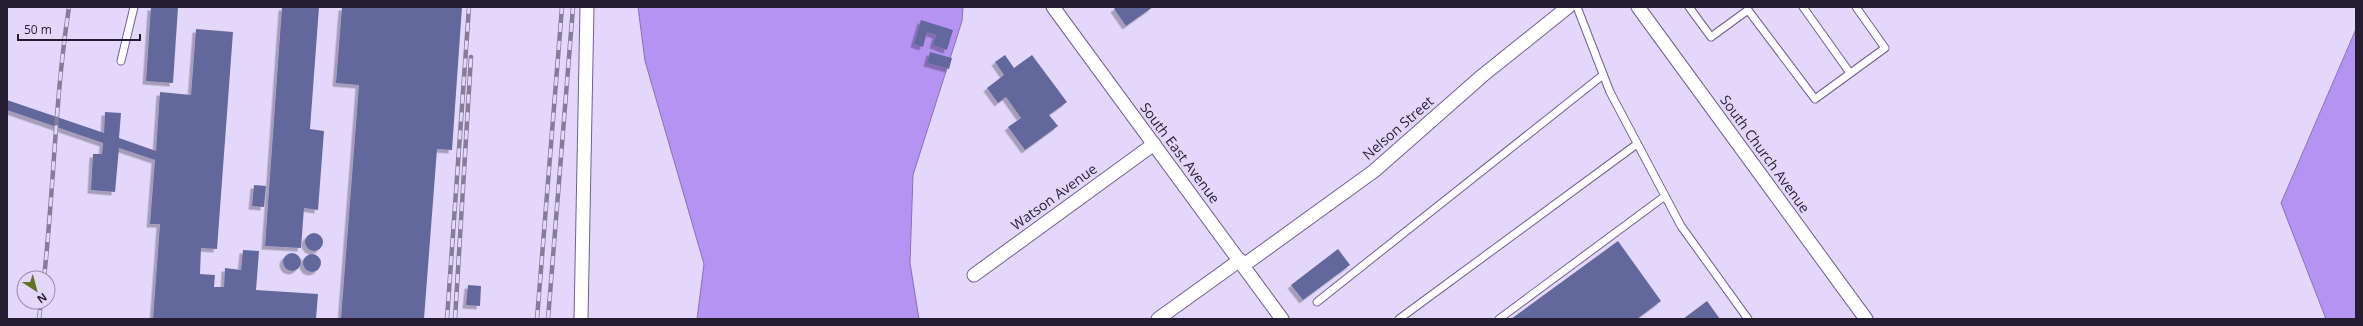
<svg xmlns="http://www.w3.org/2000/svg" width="2363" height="326" font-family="'Open Sans',sans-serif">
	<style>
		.water { fill: #b593f3; stroke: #8a70b9 }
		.building { fill: #64689c; filter: url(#shadow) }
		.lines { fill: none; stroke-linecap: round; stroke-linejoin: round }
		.lane-casing { stroke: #715f92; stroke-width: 9 }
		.street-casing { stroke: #715f92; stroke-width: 15 }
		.lane { stroke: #fff; stroke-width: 7 }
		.street { stroke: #fff; stroke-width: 13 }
		.rail-casing { stroke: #857c98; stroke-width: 4.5 }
		.rail { stroke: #e3d8fb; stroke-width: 3; stroke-dasharray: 9; stroke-linecap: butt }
		.labels { text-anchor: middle; stroke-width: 3.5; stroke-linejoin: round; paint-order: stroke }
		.street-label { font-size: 14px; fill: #241d32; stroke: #e3d8fb }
	</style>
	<defs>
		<filter id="shadow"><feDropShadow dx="-3.5" dy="3.5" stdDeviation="0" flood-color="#0004"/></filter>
	</defs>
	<rect width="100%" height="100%" fill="#e3d8fb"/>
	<!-- water -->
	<g class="water">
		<polygon points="638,7 963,7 962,21 913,175 910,263 919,319 697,319 704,264 645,61"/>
		<polygon points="2356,29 2356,319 2326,319 2281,203"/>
	</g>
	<!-- building -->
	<g class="building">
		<polygon points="151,7 178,7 173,83 146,81"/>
		<polygon points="282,7 319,7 310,129 324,131 318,210 304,208 301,248 265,246"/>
		<polygon points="342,7 462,7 452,150 437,149 424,319 341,319 359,85 336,83"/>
		<polygon points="1116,7 1153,7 1126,26 1114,9"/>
		<polygon points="921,20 953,30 947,50 933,45 936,35 927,32 923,47 914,44"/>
		<polygon points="196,29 233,32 217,249 201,248 200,274 215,275 214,287 224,287 225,268 241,270 243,250 259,251 256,290 318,294 316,319 153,319 160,224 150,224 155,160 119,148 115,192 91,190 93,154 102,154 103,143 7,110 7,100 104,133 105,112 121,113 119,138 156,151 160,92 191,95"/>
		<polygon points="930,52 952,58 949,69 927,63"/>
		<polygon points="1005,55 1014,68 1032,55 1067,102 1049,115 1058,126 1025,150 1008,127 1021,118 1006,97 998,103 987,88 1004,75 995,62"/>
		<polygon points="254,185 266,186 264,207 252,206"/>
		<circle cx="314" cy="242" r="9"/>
		<polygon points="1618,241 1661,301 1637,319 1511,319"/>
		<polygon points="1338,249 1350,265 1303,300 1291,285"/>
		<circle cx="292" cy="262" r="9"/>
		<circle cx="312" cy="263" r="9"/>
		<polygon points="468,285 481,286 480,306 466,305"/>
		<polygon points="1707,301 1720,319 1683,319"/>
	</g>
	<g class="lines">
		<!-- lane casing -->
		<g class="lane-casing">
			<g id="lane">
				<polyline points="1577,7 1610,92 1681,226 1748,319"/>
				<polyline points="1689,7 1711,37 1748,10 1815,99 1885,48 1856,7"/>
				<polyline points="1803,7 1850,73"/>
				<polyline points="121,61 134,7"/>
				<polyline points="1317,302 1603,75"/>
				<polyline points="1399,319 1637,144"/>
				<polyline points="1499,319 1665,196"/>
			</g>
		</g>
		<!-- street casing -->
		<g class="street-casing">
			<g id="street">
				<polyline points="1053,7 1282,319"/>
				<polyline points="1638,7 1866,319"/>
				<polyline points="1244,265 1374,171 1482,76 1568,7"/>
				<polyline points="974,275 1154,144"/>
				<polyline points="581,319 587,7"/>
				<polyline points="1158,319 1240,260"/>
			</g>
		</g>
		<!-- lane -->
		<use href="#lane" class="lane"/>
		<!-- street -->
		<use href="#street" class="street"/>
		<!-- rail casing -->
		<g class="rail-casing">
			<g id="rail">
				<path d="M44,278C54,188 55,97 69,7"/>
				<polyline points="39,319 41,302"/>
				<polyline points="447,319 469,7"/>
				<polyline points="455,319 471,57"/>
				<polyline points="537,319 562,7"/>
				<polyline points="548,319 573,7"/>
			</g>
		</g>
		<!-- rail -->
		<use href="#rail" class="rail"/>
	</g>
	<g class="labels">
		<!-- street labels -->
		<g class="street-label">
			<text transform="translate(1398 128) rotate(-41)" y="5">Nelson Street</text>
			<text transform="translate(1180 153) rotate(53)" y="5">South East Avenue</text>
			<text transform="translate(1765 154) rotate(54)" y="5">South Church Avenue</text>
			<text transform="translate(1054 197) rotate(-36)" y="5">Watson Avenue</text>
		</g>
	</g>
	<!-- border -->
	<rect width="2363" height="326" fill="none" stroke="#241d32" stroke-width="16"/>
	<!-- north arrow -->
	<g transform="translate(36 290) rotate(144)"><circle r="19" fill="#e3d8fb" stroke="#978dab"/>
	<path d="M0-3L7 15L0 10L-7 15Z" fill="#647320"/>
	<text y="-6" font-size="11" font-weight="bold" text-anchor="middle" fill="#241d32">N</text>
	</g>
	<!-- scale -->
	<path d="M18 34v6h122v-6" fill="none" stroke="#241d32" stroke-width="2"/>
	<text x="24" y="34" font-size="12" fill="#241d32" stroke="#e3d8fb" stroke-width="3" paint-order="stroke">50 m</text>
</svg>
